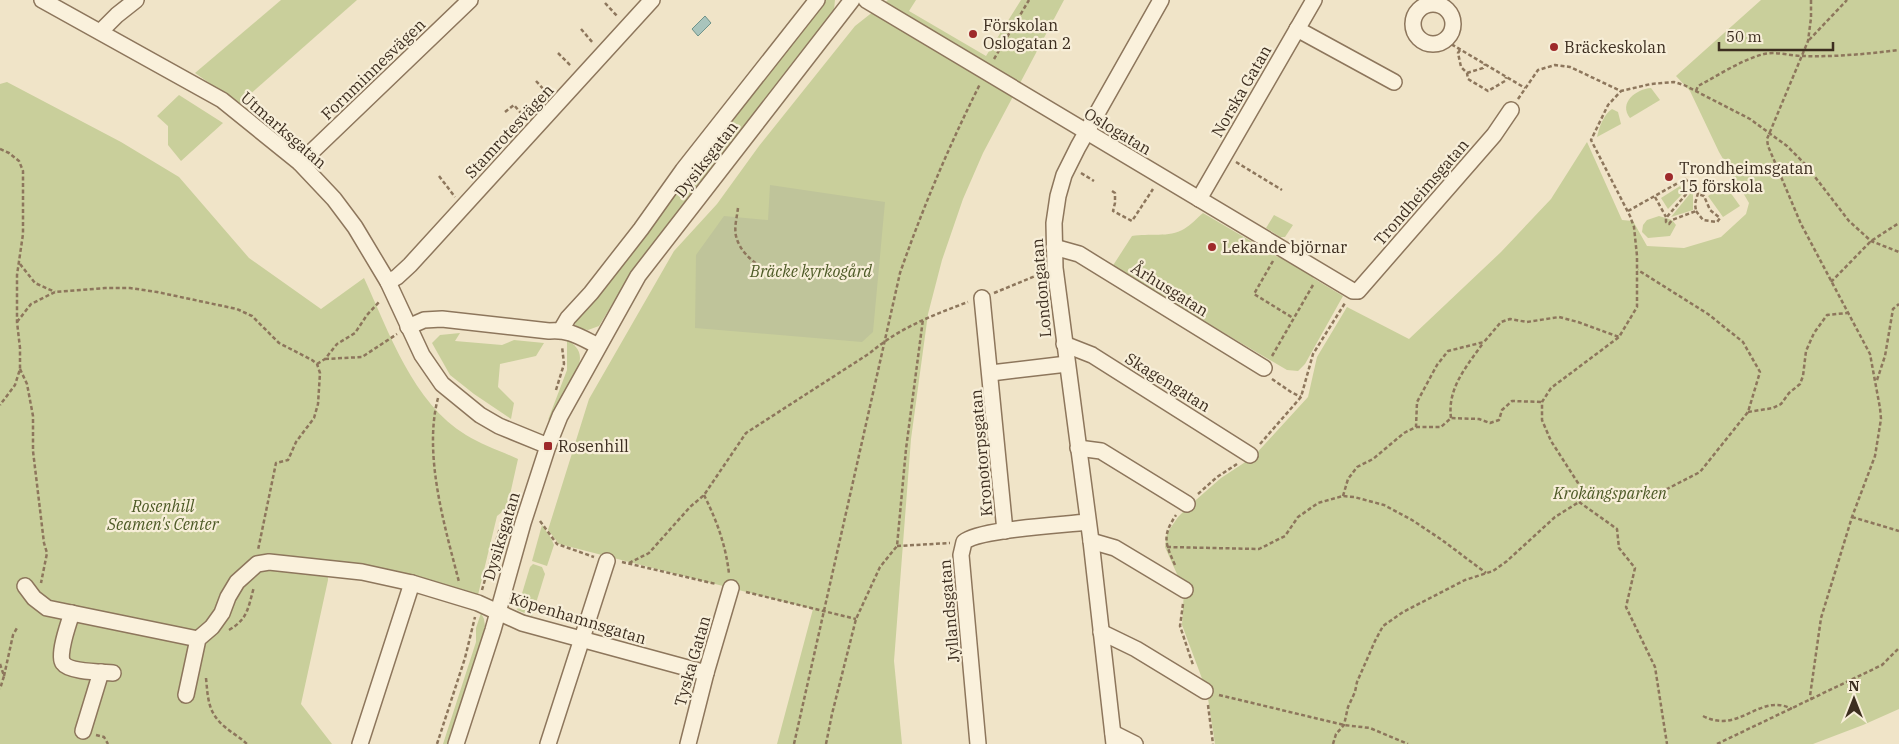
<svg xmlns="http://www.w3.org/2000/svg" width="1899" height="744" font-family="'IBM Plex Serif',serif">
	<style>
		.green { fill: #c9cf9b }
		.cemetery { fill: #bfc49a }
		.water { fill: #a9c4bc; stroke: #6f938a }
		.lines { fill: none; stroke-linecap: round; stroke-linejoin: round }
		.minor-casing { stroke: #8d765c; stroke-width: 18 }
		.path { stroke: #8d765c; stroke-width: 2.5; stroke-dasharray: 4 2.5; stroke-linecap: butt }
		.minor { stroke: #faf1dc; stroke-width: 15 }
		.poi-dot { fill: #9e2a2b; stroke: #f7eed8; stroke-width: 2 }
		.labels { text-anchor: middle; stroke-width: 4.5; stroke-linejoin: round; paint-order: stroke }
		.poi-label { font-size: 16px; fill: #3d2e20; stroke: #f7eed8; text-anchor: start }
		.street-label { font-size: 16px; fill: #3d2e20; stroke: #f7eed8 }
		.park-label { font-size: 16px; font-style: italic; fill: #4d5a26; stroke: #f7eed8 }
	</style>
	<rect width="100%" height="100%" fill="#f0e4c8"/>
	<!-- green -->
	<g class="green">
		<polygon points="281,0 357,0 239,104 195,73"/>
		<polygon points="823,0 835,0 834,10 830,16 658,237 625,283 599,326 588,330 578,328 575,325 576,319"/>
		<polygon points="888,0 916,0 909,11 986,56 1021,0 1064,0 983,153 963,199 942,260 928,314 911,439 894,661 902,744 777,744 813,609 559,544 548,530 589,399 674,251 717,204 759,146 855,26"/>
		<polygon points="1761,0 1899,0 1899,709 1863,725 1813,744 1215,744 1207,692 1182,625 1184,590 1165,547 1167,533 1178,517 1189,506 1221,478 1253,457 1308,397 1317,357 1347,307 1409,339 1501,252 1551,199 1587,142 1622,220 1633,221 1647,246 1684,248 1721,237 1746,214 1749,203 1719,152 1690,91 1676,76"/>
		<path d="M7,82L121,142L179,177L249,258L321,309L364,278C389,332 413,403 466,435C482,445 501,451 518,459L507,508L497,516L478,595L366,565L327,562L328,580L301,704L332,744H0V84Z"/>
		<path d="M1651,88L1660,100L1630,118C1618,103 1636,89 1651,88Z"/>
		<polygon points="179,95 223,123 181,161 168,145 168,126 157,116"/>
		<path d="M1612,109L1618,112L1621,124L1597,137C1599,127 1604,114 1612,109Z"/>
		<polygon points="1725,185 1740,206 1723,217 1708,196"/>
		<polygon points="1680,186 1684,192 1668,209 1661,198"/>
		<polygon points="1693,190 1693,210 1671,217"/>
		<path d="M1203,213L1278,257L1280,254L1313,275V278L1343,296L1305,364L1298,371L1287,370L1112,267L1132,236C1149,233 1169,238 1184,229C1191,225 1197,218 1203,213Z"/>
		<polygon points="1274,215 1293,225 1285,237 1280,237 1266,228"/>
		<polygon points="1659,216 1672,220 1676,225 1670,236 1648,238 1642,232 1643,225 1647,220"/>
		<polygon points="460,333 455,341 502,345 514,340 544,343 536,356 500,364 498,387 514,403 511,419 474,394 450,375 432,343 440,335"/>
		<path d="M567,340C574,344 580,349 580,358C580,370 558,405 551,418L548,420L567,370Z"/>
		<polygon points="542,525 551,538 554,545 547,566 532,561"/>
		<polygon points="533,564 542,567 545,574 532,616 517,610 530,567"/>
		<polygon points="481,613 484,619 485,626 482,639 449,744 443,744 476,642 476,628"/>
	</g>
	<!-- cemetery -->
	<polygon class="cemetery" points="770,185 885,202 873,332 862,342 695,328 696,255 724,216 768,220"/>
	<!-- water -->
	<polygon class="water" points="705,16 711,23 698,36 692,29"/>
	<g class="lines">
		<!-- minor casing -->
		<g class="minor-casing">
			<g id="minor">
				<polyline points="42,0 222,100 300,163 334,199 355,227 388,282 422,355 442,384 480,415 499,426 548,446"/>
				<polyline points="866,0 1353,291 1358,291 1494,135 1511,110"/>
				<circle cx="1433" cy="24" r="20"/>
				<polyline points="1297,29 1394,82"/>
				<polyline points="101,31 117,15 136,0"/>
				<polyline points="300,163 470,0"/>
				<polyline points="1199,199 1314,0"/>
				<polyline points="1054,247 1079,254 1264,368"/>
				<polyline points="388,282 397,277 410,265 652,0"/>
				<polyline points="982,298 1005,531"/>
				<path d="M408,327L424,320L442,319L549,331C569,329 580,337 598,346"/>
				<polyline points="561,330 568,318 591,293 641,229 683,170 817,0"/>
				<polyline points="1064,344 1092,355 1250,455"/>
				<polyline points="991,373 1067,364"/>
				<polyline points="1078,448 1101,451 1187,504"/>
				<polyline points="1091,541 1115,548 1185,590"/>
				<polyline points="25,586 34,598 47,608 198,639"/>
				<path d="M72,613C69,622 57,656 63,663C69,672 102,672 113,673"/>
				<polyline points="1101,632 1136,649 1205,691"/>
				<polyline points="186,695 198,639 212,627 222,613 228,597 237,582 257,564 269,562 362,572 412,583"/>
				<polyline points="83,731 101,672"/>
				<polyline points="1113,733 1135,744"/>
				<polyline points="360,744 412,583 478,603 522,623 706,673"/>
				<polyline points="456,744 493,630 523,523 548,446 560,416 638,276 852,0"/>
				<polyline points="548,744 607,561"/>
				<polyline points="688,744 706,673 731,588"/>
				<path d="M978,744L961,555L964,542C979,529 1063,525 1087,522"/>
				<polyline points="1114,744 1091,541 1055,268 1054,223 1058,196 1064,175 1078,147 1161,0"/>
			</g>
		</g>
		<!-- path -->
		<g class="path">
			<polyline points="1811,0 1811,18 1808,41 1767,139 1768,146 1801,224 1870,354 1880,408 1881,419 1875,456 1852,517 1821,618 1810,696 1812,700"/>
			<polyline points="605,3 618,17"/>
			<polyline points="581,29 593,43"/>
			<polyline points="1809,40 1847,0"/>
			<polyline points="1446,41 1525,88"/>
			<polyline points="1460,50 1458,53 1461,67 1467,73 1468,79 1488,91 1505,81 1506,77"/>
			<polyline points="558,53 571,66"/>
			<polyline points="994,59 1029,0"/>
			<polyline points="1467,73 1483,68 1485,64"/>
			<polyline points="536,81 547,93"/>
			<path d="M1696,91L1698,86C1719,75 1741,60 1764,54C1776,51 1791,56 1803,56C1835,57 1867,54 1899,50"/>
			<polyline points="1518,99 1538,70 1555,65 1570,67 1621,91 1651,84 1674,82 1684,85 1750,119 1787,146 1805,164 1849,221 1871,241 1899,252"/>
			<polyline points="505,112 514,105 525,118"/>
			<polyline points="0,149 9,153 19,161 23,171 23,234 17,275 17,322 20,348 20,369 15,385 0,405"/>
			<polyline points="1236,162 1282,190"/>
			<polyline points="1081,173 1094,181"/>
			<polyline points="439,176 455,197"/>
			<polyline points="1112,191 1115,193 1115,203 1113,211 1132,221 1153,189"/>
			<polyline points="1655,197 1666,217"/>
			<path d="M738,208C737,217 734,227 736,236C741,257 763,269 781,278"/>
			<polyline points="1628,211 1685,179 1693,186 1698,193 1695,204 1696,211 1672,220 1669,224 1666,222 1666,218 1693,186"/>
			<polyline points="1696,211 1703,220 1717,222 1720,218 1710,210 1704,196 1698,194"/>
			<polyline points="1273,261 1254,294 1293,318"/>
			<polyline points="20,264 35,283 55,292"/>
			<polyline points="1831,282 1871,241 1899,223"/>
			<polyline points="994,293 1040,274"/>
			<polyline points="17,322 31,304 55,292 105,288 130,288 157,292 237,309 252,316 279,343 312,360 317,364 320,373 318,404 314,418 296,442 288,460 276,463 258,550"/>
			<polyline points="1272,356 1313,285"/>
			<polyline points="325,359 362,357 397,334"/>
			<polyline points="317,364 325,359 337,344 355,333 367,315 380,301"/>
			<polyline points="20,369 27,384 33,416 33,451 44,543 47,553 41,583"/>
			<polyline points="1272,379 1291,392 1301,397"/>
			<polyline points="1877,380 1885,356 1893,309 1899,304"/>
			<polyline points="556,390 564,364 562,346"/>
			<path d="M438,398C423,455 445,527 459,582"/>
			<polyline points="1748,412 1773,408 1781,404 1789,393 1800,384 1803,376 1806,351 1814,333 1827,315 1847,313"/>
			<path d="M1451,418C1447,388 1467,366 1483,343"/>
			<polyline points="1416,427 1441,427 1451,418 1479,419 1490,423 1499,420 1502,410 1512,401 1542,402"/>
			<polyline points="1260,444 1301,397 1313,354 1345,303"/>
			<polyline points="1198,494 1217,477 1237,464"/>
			<path d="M704,495C717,521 726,546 729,574"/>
			<polyline points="1343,496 1348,479 1357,467 1373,459 1404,433 1416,427 1417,402 1437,365 1448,351 1484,342 1501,322 1510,319 1527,322 1559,317 1578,322 1619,337"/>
			<polyline points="1582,497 1629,495 1667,489 1700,472 1748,412 1760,372 1743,342 1708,314 1638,270"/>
			<polyline points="1579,502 1617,529 1619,548 1635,568 1626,607 1655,667 1667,744"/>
			<polyline points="1852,517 1899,531"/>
			<polyline points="540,521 557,544 594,557"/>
			<polyline points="897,546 950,543"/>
			<polyline points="1167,547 1259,549 1285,536 1298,517 1318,503 1343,496 1354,497 1384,505 1412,520 1442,540 1486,573"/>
			<polyline points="622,562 716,584"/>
			<path d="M629,563L649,553L690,507L704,495L746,433L870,353C899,328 933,315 968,302"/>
			<path d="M1175,565C1165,543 1162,536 1176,515"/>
			<polyline points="482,590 502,521 512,507"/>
			<polyline points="746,592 856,619"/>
			<polyline points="1183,604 1180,626 1193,665"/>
			<path d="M229,630C248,619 248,608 254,587"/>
			<polyline points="0,664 4,676 0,689"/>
			<polyline points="4,676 13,635 17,628"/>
			<path d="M206,678C208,699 208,713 225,727C232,733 241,738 247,744"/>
			<polyline points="1219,695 1344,725 1370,728 1408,744"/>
			<polyline points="1208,705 1213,744"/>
			<path d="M1703,716C1740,735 1759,692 1792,709"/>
			<polyline points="96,735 104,737 108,744"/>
			<polyline points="437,744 465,658 475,617"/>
			<path d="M794,744L900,273C923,207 949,146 980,84"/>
			<polyline points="826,744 832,714 856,619 880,567 897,546 906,449 923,319"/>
			<polyline points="1333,744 1336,734 1344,725 1348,707 1355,692 1357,682 1375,641 1383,626 1403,612 1465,580 1493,571 1507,561 1555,517 1579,502 1582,497 1578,483 1551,441 1542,420 1542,402 1551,388 1619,337 1637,307 1637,256 1634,227 1630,216 1591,140 1608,105 1621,91"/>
			<polyline points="1717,744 1882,665 1899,648"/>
		</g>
		<!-- minor -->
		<use href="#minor" class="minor"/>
	</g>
	<!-- markers -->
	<g class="poi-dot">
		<circle cx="973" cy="34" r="5"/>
		<circle cx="1554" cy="47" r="5"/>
		<circle cx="1669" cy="177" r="5"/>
		<circle cx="1212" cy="247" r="5"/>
		<rect x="543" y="441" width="10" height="10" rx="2.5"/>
	</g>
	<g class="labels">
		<!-- poi labels -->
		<g class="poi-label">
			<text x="983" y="31">Förskolan<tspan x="983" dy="18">Oslogatan 2</tspan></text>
			<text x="1564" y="53">Bräckeskolan</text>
			<text x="1679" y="174">Trondheimsgatan<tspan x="1679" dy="18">15 förskola</tspan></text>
			<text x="1222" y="253">Lekande björnar</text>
			<text x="558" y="452">Rosenhill</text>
		</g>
		<!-- street labels -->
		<g class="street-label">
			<text transform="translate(373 69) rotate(-44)" y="6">Fornminnesvägen</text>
			<text transform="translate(1241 91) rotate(-60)" y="6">Norska Gatan</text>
			<text transform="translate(284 130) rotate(41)" y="6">Utmarksgatan</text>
			<text transform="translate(509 131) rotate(-47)" y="6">Stamrotesvägen</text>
			<text transform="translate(1118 131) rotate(31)" y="6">Oslogatan</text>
			<text transform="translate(706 159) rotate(-52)" y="6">Dysiksgatan</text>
			<text transform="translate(1421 192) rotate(-49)" y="6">Trondheimsgatan</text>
			<text transform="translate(1041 288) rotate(-95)" y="6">Londongatan</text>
			<text transform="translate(1170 289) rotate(32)" y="6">Århusgatan</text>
			<text transform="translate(1168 382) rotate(32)" y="6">Skagengatan</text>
			<text transform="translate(981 453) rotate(-95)" y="6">Kronotorpsgatan</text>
			<text transform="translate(501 536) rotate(-73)" y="6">Dysiksgatan</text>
			<text transform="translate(949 611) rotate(-95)" y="6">Jyllandsgatan</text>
			<text transform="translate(578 618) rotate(17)" y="6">Köpenhamnsgatan</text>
			<text transform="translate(692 661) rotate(-74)" y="6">Tyska Gatan</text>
		</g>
		<!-- park labels -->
		<g class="park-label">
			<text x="811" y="277">Bräcke kyrkogård</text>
			<text x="1610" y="499">Krokängsparken</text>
			<text x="163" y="512">Rosenhill<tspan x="163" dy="18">Seamen's Center</tspan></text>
		</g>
	</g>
	<!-- north arrow -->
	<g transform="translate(1854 699)" stroke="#f7eed8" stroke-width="4" paint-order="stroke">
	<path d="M0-4L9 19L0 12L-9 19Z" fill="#3d2e20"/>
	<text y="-8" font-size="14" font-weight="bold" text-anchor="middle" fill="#3d2e20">N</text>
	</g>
	<!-- scale -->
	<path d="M1719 42v8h114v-8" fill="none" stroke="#3d2e20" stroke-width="2.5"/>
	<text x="1726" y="42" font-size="15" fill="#3d2e20" stroke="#f7eed8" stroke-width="4" paint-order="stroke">50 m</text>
</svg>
